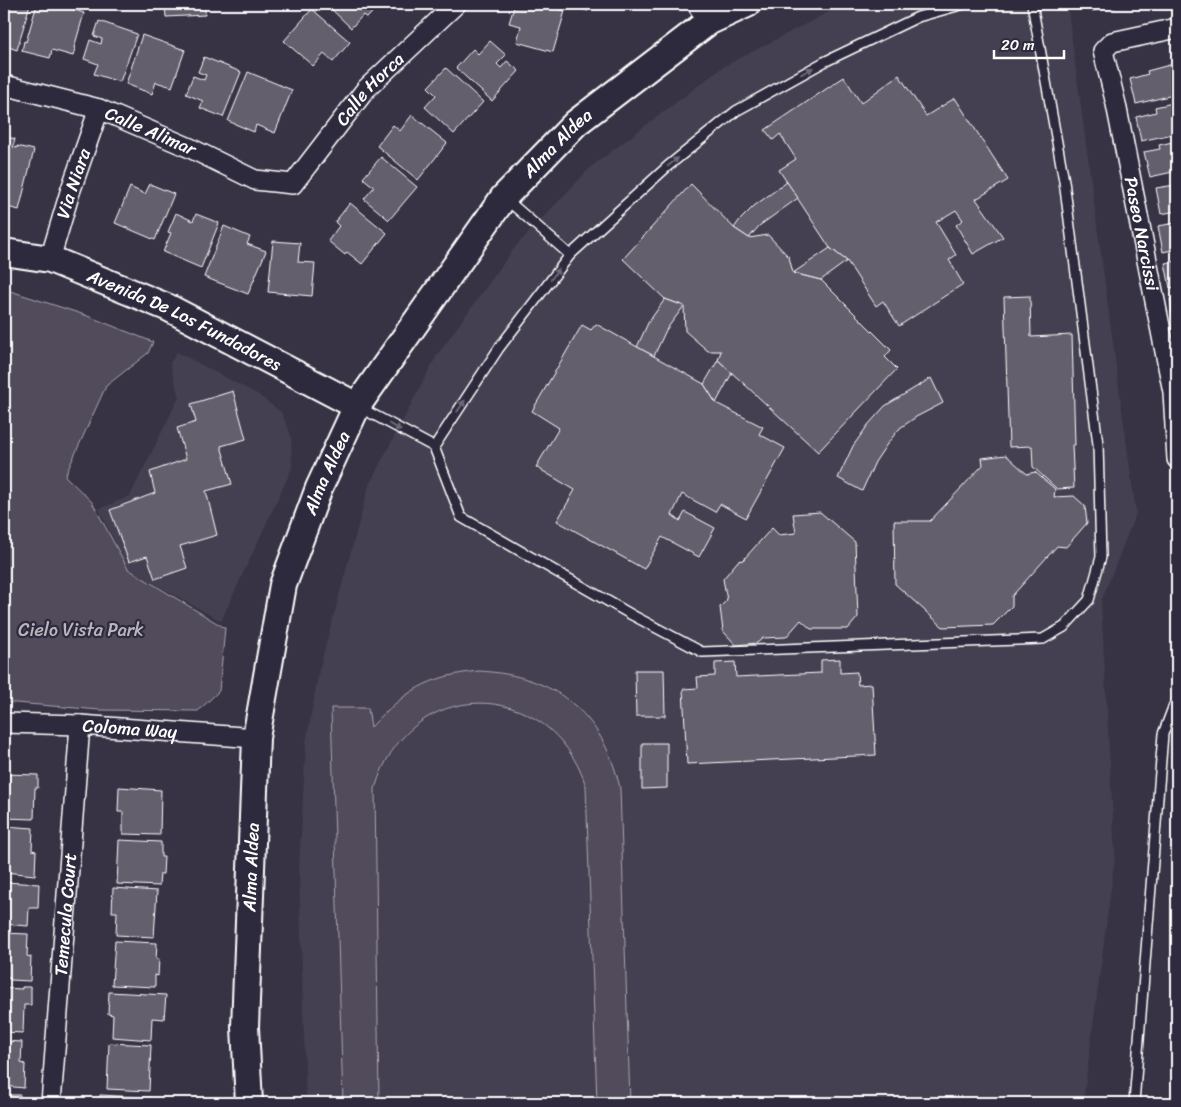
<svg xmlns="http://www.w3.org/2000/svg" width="1181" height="1107" font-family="Sriracha,sans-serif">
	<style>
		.built { fill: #444051 }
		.green { fill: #514c5c; stroke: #a8a6ae }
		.building { fill: #635f6d; stroke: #fff }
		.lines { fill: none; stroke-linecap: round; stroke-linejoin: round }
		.lane-casing { stroke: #fff; stroke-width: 12 }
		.street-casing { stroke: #fff; stroke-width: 22 }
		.secondary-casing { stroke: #fff; stroke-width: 30 }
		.lane { stroke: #2f2a3d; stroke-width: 9 }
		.street { stroke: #2f2a3d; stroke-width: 19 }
		.secondary { stroke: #2f2a3d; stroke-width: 26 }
		.oneway { fill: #6d6a77 }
		.labels { text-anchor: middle; stroke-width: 4.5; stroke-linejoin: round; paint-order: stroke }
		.street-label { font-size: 18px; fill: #fff; stroke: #2f2a3d }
		.park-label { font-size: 18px; fill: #b9b7be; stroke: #2f2a3d }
	</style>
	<rect width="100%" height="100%" fill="#373345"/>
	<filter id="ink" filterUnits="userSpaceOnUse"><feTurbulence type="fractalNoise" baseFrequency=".02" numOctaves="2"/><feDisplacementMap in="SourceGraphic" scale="10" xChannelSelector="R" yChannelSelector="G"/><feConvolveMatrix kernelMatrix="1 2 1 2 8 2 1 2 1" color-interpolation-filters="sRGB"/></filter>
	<g filter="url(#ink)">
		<!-- built -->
		<g class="built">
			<polygon points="844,4 1067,4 1136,513 1101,602 1115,857 1083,1103 306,1103 299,870 306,743 319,670 369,485 437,355 516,246 592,166 723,67"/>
			<polygon points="177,352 257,394 281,412 291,435 292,468 221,621 128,569 99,509 130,496 179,397 170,363"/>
		</g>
		<!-- green -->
		<g class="green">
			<polygon points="4,289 85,315 153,342 148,353 106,386 65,476 92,502 128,569 225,628 219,691 198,711 100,710 4,702"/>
			<path d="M479,671C555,675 603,713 620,788L630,1103H597L586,786C550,675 407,675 375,789L379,1103H343L331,708H368L371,727C405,691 428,676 479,671Z"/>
		</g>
		<!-- building -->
		<g class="building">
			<polygon points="4,4 30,4 17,50 6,46 6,45 4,44"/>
			<polygon points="37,4 57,4 84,13 74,48 75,49 73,56 52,50 50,58 22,51 24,41 26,42"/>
			<polygon points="165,4 205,4 205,15 166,17"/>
			<polygon points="326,4 380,4 367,18 363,15 351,28"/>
			<polygon points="515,4 539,4 565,11 553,52 517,42 521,26 509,23"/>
			<polygon points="563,4 590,4 588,11"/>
			<polygon points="1090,4 1115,4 1116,7 1091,11"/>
			<polygon points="312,9 350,42 333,62 324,54 313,66 284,41"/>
			<polygon points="99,21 137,34 120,82 94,74 98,64 84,59 90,40 101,44 102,39 94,36"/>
			<polygon points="142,35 185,50 172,87 156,82 152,94 126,84"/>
			<polygon points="490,41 506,55 497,64 501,68 507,61 519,71 492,101 456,68 473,49 478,54"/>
			<polygon points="204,57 241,72 223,117 200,108 203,101 186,94 193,76 204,80 206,75 198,72"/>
			<polygon points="1177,63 1177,94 1136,104 1130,79 1148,74 1147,71"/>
			<polygon points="446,68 483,102 454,134 425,107 436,95 428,87"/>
			<polygon points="248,72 292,90 275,133 256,125 254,132 228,121"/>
			<polygon points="899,75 926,116 955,98 1008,180 976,199 1003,237 973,254 956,225 963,220 956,210 936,222 956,255 949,260 963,284 899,326 883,301 876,306 847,261 830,248 779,170 796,159 780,134 773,140 765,130 844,77 861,103"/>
			<polygon points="1177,102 1177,133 1141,141 1136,117 1156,112 1155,107"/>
			<polygon points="412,115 447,143 418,180 377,146 393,125 400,131"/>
			<polygon points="4,136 15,139 13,147 17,148 17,146 34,150 19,210 4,206"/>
			<polygon points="1177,141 1177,171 1150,177 1144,152 1160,149 1159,145"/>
			<polygon points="381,157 417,187 389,220 364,199 374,187 363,178"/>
			<polygon points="787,182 798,198 759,226 749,238 734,228 739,221 754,206"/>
			<polygon points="1174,182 1177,182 1177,211 1161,214 1156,188 1175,185"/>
			<polygon points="150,184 174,194 155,240 115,223 130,187 145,194"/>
			<polygon points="691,184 734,228 749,238 768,235 789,257 793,273 821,280 891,350 885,357 897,369 818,452 718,360 721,351 708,351 685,331 684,306 665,299 623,259"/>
			<polygon points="350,203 387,233 362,264 347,252 345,255 328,241 339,226 335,222"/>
			<polygon points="176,213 193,221 196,214 219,223 201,268 163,252 171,233 168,232"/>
			<polygon points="1177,219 1177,249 1163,252 1158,226 1176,223 1175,220"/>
			<polygon points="224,226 250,237 247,244 266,251 248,294 204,277"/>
			<polygon points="273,241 300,243 298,262 315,263 312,296 268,292"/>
			<polygon points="830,248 847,261 821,280 793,273"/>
			<polygon points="1177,261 1177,287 1170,288 1165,263"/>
			<polygon points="1030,296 1031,337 1072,335 1075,445 1072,445 1074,488 1057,489 1033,467 1032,446 1009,447 1004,297"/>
			<polygon points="1177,297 1177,324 1174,325 1170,299"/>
			<polygon points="665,299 684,306 666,330 654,356 637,347 648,323"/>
			<polygon points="596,324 704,384 716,403 763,427 759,434 785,448 746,518 720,504 715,512 682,494 672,515 680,521 685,512 715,528 699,557 662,537 644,569 557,521 575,490 536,467 559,428 532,411 582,325 591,330"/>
			<polygon points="718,360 732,373 716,403 704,384"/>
			<polygon points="931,378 943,403 916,417 900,428 887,444 875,462 862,491 838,478 853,446 868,425 885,406"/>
			<polygon points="233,391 246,439 221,446 232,484 206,491 217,535 180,546 187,568 155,579 147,556 129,562 110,510 155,493 150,472 186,459 177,428 196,422 191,404"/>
			<polygon points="1006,455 1027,474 1035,472 1055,489 1054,497 1074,496 1085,506 1087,523 1066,547 1057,546 1012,596 1012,606 993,625 943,627 895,584 894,521 930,521 983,465 982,458"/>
			<polygon points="820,512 855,542 858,617 848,629 811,629 801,620 786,637 763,638 757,643 736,645 723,631 720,607 727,600 723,579 738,561 743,560 772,528 779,535 796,533 793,514"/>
			<polygon points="840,659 840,673 857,672 858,685 872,684 876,755 687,764 683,689 698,688 697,677 715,676 715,663 735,662 736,677 821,673 821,660"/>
			<polygon points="635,670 664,670 665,716 636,716"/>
			<polygon points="642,743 667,743 667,788 642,789"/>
			<polygon points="4,774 38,775 38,788 35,788 34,819 4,818"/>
			<polygon points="119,787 161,790 160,835 123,834 123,812 118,812"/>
			<polygon points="4,826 33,828 32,850 36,851 35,875 4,872"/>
			<polygon points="119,840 161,842 161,857 164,857 163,874 160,874 159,886 117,884"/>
			<polygon points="4,882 39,884 38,908 29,908 28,926 4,924"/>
			<polygon points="113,888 157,891 154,937 116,935 117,912 112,912"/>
			<polygon points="4,933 28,934 27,956 31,957 30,981 10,980 10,978 4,978"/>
			<polygon points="115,941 157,943 156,959 159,959 158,976 155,975 155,987 112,985"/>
			<polygon points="22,987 31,987 31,1005 24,1005 23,1033 4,1032 4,988 22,989"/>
			<polygon points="109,992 166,995 164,1019 152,1018 151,1040 112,1037 113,1015 108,1014"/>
			<polygon points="4,1041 22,1042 21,1063 25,1064 24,1088 4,1086"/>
			<polygon points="109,1043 151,1045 149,1091 107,1089"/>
			<rect x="4" y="1095" width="16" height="8"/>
			<polygon points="100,1095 153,1098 153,1103 100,1103"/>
		</g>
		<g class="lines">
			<!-- lane casing -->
			<g class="lane-casing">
				<g id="lane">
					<polyline points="506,199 570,255"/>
					<polyline points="359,407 434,447 461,517 632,615 702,652 1043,639 1064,627 1089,600 1101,557 1098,444 1064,181 1032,4"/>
					<polyline points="434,447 499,348 570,255 668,166 736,111 824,62 918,17 964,4"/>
					<polyline points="1134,1103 1163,734 1174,705 1177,703"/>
				</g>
			</g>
			<!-- street casing -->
			<g class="street-casing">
				<g id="street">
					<polyline points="697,4 708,22"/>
					<path id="s1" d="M1177,28L1112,42L1103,51L1116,104L1173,392L1177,459"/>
					<path id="s2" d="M4,85L99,109L190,148L255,180L293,184L366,89L456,4"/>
					<path id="s3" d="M50,259L70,192L99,109"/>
					<path id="s4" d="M4,723L80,725L256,738"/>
					<path id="s5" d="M51,1103L80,725"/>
				</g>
			</g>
			<!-- secondary casing -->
			<g class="secondary-casing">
				<g id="secondary">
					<path id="s6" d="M4,252L50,259L169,308L357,406"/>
					<path id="s7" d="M249,1103L245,1027L256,738L283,585L319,488L357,406L504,197L576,123L708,22L747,4"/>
				</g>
			</g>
			<!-- lane -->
			<use href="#lane" class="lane"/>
			<!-- street -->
			<use href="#street" class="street"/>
			<!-- secondary -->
			<use href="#secondary" class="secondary"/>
		</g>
		<!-- one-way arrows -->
		<defs><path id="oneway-solid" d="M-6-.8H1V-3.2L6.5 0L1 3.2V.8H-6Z" transform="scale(1.25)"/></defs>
		<g class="oneway">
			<use href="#oneway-solid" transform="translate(807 71) rotate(-29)"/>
			<use href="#oneway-solid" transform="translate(673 162) rotate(-39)"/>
			<use href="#oneway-solid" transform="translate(555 274) rotate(-53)"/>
			<use href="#oneway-solid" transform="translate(461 406) rotate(-57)"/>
			<use href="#oneway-solid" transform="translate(395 427) rotate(28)"/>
		</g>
	</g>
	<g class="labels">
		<!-- street labels -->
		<g class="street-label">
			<text dy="6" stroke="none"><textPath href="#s2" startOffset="430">Calle Horca</textPath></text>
			<text dy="6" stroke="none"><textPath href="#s2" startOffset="154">Calle Alimar</textPath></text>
			<text dy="6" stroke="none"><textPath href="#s7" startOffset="1046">Alma Aldea</textPath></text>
			<text dy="6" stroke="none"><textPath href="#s3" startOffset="79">Via Niara</textPath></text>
			<text dy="6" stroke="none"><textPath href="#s1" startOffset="266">Paseo Narcissi</textPath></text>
			<text dy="6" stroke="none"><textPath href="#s6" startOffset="194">Avenida De Los Fundadores</textPath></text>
			<text dy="6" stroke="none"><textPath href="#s7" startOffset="641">Alma Aldea</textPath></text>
			<text dy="6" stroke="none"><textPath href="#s4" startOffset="126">Coloma Way</textPath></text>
			<text dy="6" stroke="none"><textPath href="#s7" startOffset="236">Alma Aldea</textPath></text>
			<text dy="6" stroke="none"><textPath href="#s5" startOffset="189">Temecula Court</textPath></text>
		</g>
		<!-- park labels -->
		<g class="park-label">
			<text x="81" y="636">Cielo Vista Park</text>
		</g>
	</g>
	<!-- margin -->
	<rect width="1181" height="1107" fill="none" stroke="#2f2a3d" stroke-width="20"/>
	<rect x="10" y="10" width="1161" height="1087" fill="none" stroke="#fff" stroke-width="2" filter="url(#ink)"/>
	<!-- scale -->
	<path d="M994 50v8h70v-8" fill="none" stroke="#ffffff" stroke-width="2.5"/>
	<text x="1001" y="50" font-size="15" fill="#ffffff" stroke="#2f2a3d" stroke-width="4" paint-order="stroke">20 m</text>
</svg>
